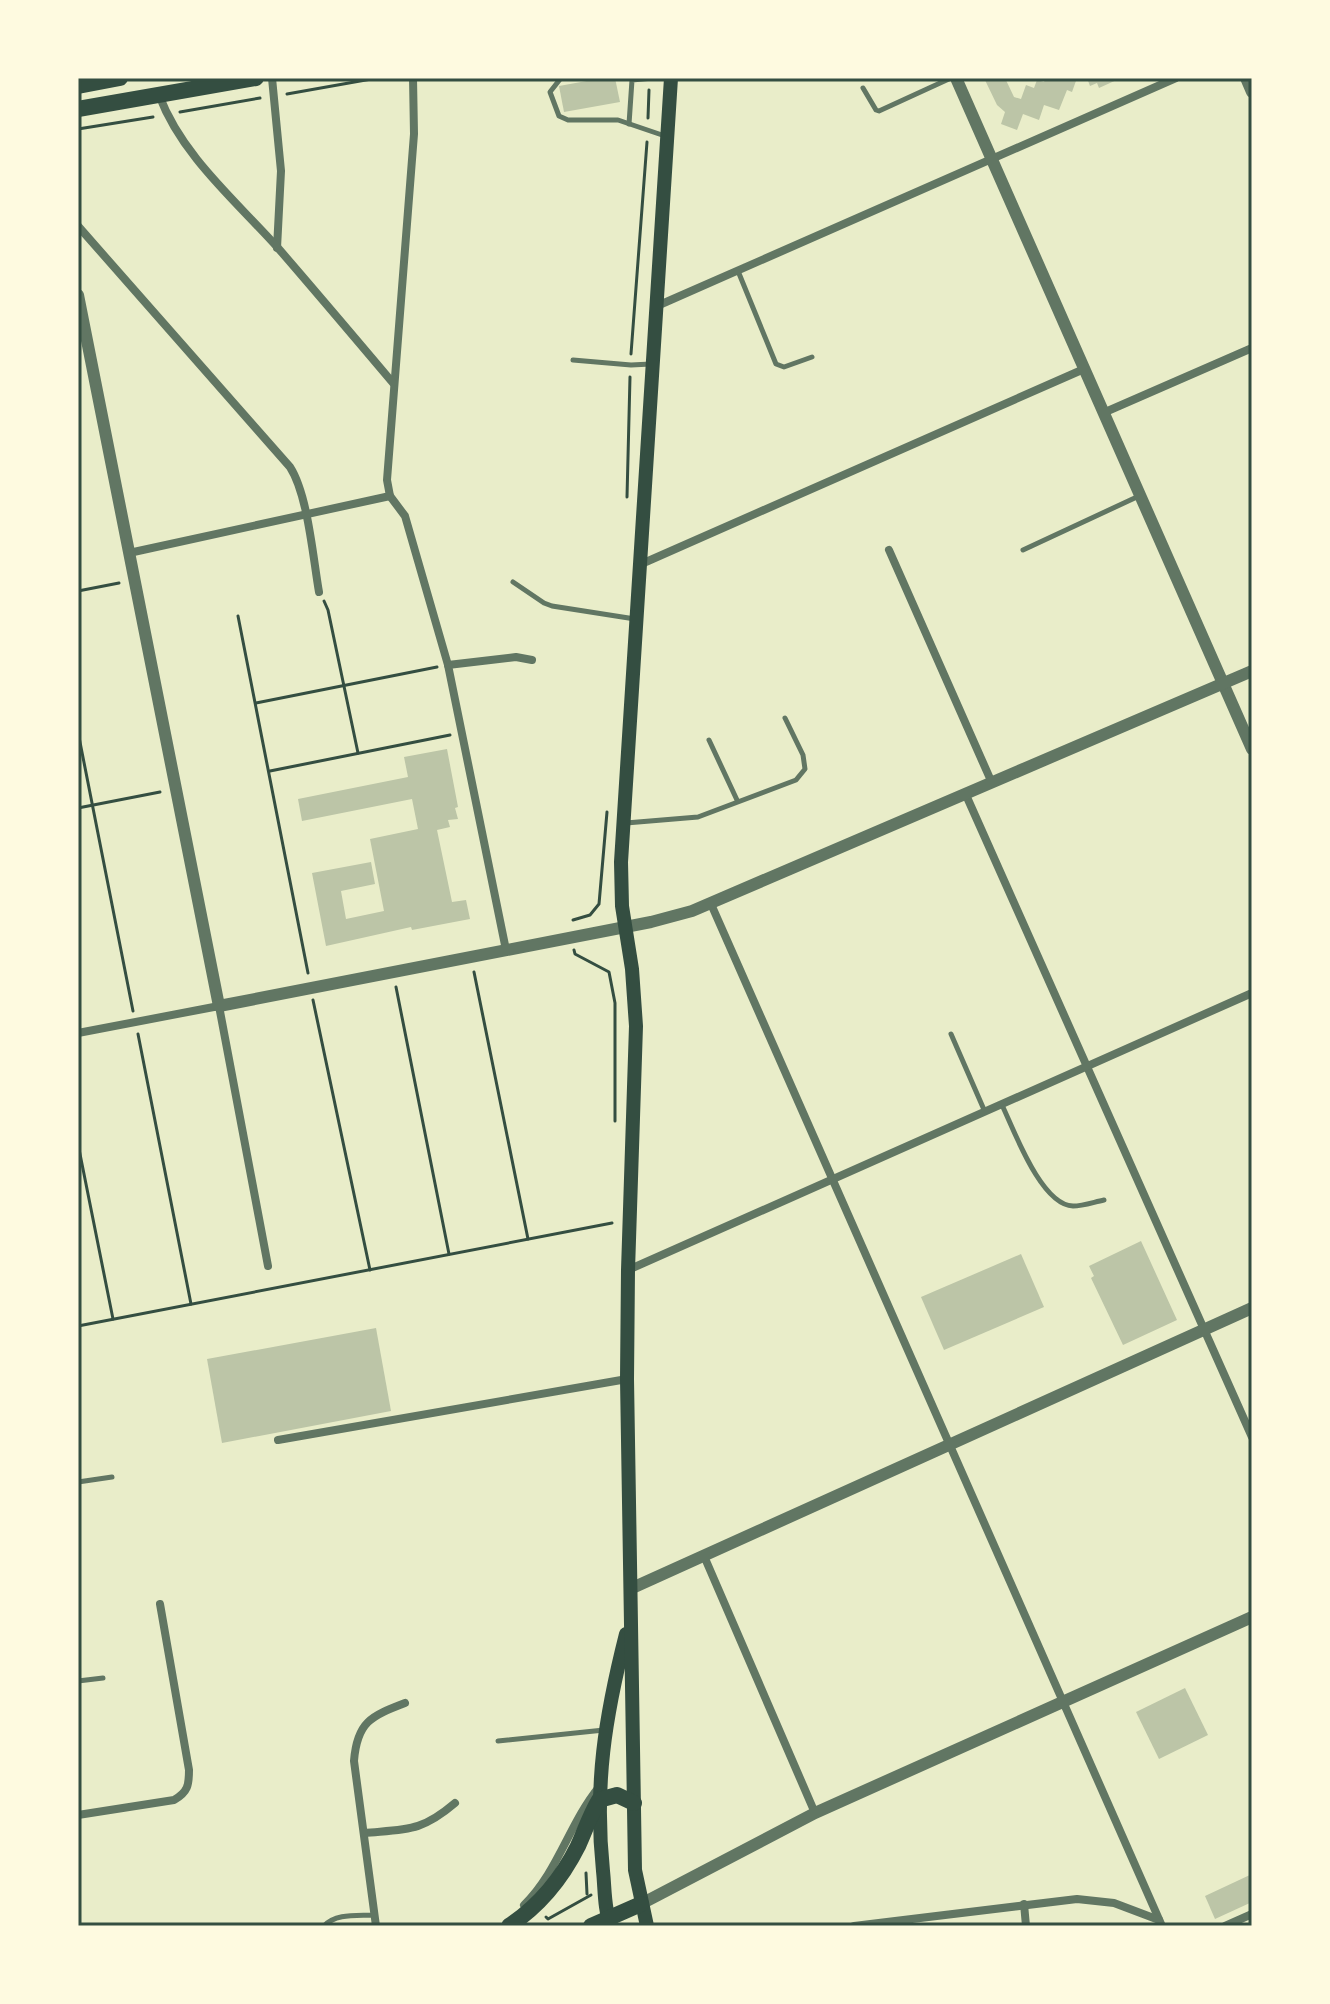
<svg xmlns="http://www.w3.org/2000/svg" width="1330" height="2004" font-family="'Roboto Serif',serif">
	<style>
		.building { fill: #bcc5a7 }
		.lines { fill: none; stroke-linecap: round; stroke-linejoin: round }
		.path { stroke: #344e41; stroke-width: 3 }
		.service { stroke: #617663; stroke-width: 5 }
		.minor { stroke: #617663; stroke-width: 8 }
		.tertiary { stroke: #617663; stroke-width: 12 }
		.secondary { stroke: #344e41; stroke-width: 14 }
		.primary { stroke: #344e41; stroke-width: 16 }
		.neatline { fill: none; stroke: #344e41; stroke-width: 3 }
	</style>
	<rect width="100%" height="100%" fill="#e9edc9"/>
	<!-- building -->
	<g class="building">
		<polygon points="603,78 615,78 620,102 564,112 559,86"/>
		<polygon points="984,78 1005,78 1014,97 1021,99 1026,85 1034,88 1037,80 1044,82 1046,78 1077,78 1072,92 1067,90 1059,110 1044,105 1039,120 1023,114 1017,130 1001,124 1005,112 997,105"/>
		<polygon points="1087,78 1121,78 1099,88 1097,83 1090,86"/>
		<polygon points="447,749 458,807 455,808 458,819 448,820 450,827 437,830 452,902 466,900 470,919 412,930 411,927 326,946 312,873 371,862 375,884 341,891 346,919 384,911 370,839 418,829 412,799 302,821 298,799 408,777 404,757"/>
		<polygon points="1141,1241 1177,1320 1123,1345 1091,1278 1094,1276 1089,1266"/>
		<polygon points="1021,1254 1044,1307 944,1350 921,1297"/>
		<polygon points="376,1328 391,1411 222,1443 207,1359"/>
		<polygon points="1185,1688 1208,1735 1159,1759 1136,1712"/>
		<polygon points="1252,1874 1252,1902 1215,1919 1205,1896"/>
	</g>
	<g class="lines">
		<!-- path -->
		<g class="path">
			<polyline points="287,94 377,78"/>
			<polyline points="180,112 260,98"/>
			<polyline points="648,118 649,90"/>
			<polyline points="78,129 153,117"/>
			<polyline points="631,354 647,142"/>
			<polyline points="627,497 630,377"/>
			<polyline points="78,591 119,583"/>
			<polyline points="324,601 328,610 358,753"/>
			<polyline points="238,616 308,973"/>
			<polyline points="256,703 437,667"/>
			<polyline points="78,732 133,1011"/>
			<polyline points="270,771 450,735"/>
			<polyline points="78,808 160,792"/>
			<polyline points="573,920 590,915 599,904 607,812"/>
			<polyline points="574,950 575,954 609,972 615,1003 615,1121"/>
			<polyline points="474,972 528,1239"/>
			<polyline points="396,987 449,1254"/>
			<polyline points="313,1000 370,1270"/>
			<polyline points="138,1034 191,1304"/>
			<polyline points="78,1144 113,1319"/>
			<polyline points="78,1326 612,1223"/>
			<polyline points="586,1873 587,1894"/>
			<polyline points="546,1917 548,1919 591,1895"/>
		</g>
		<!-- service -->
		<g class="service">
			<polyline points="561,78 550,92 559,116 568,120 618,120 665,136"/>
			<polyline points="863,88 876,110 879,111 951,78"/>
			<polyline points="629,124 632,80 653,78"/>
			<polyline points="738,271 776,364 784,367 812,357"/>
			<polyline points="573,360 631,365 651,364"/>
			<polyline points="1023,550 1139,496"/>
			<polyline points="513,582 544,603 552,606 635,619"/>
			<polyline points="709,740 737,800"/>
			<polyline points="626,823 698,817 796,780 805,769 803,755 785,718"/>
			<polyline points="951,1034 985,1112"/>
			<path d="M1002,1105C1014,1130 1041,1205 1073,1206C1083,1206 1094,1202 1104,1200"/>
			<polyline points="78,1482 112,1477"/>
			<polyline points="78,1681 103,1678"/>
			<polyline points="498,1741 604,1730"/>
			<path d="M324,1926C336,1913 357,1916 374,1915"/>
		</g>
		<!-- minor -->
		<g class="minor">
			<polyline points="272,78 281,171 277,248"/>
			<polyline points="413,78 414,134 387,480 390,496 405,516 448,665 506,950"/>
			<path d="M159,95C182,156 235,200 278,248C317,293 355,338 393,383"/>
			<path d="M78,226L290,467C308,495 313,558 319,592"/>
			<polyline points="657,306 1176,78"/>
			<polyline points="1103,413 1252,348"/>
			<polyline points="889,550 992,783"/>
			<polyline points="129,553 390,496"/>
			<polyline points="639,565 1084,369"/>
			<polyline points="448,665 516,657 532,660"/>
			<polyline points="966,795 1252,1437"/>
			<polyline points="711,904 1162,1926"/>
			<polyline points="78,1033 219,1006 268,1266"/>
			<polyline points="628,1270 1252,993"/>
			<polyline points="278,1440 627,1379"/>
			<polyline points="704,1556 815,1813"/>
			<path d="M78,1815L174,1800C188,1792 189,1785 189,1770L160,1604"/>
			<path d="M364,1833C407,1829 421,1832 455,1803"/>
			<polyline points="1024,1904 1026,1926"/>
			<path d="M524,1905C558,1872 569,1824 599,1787"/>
			<path d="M376,1926L354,1761C357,1722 371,1716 405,1703"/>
			<polyline points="854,1926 1077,1899 1114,1903 1159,1920"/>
			<polyline points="1225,1926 1252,1914"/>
		</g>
		<!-- tertiary -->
		<g class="tertiary">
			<polyline points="956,78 1252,749"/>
			<polyline points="1246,78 1252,92"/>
			<polyline points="78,295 219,1006 651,922 692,911 1252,671"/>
			<polyline points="630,1589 1252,1308"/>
			<polyline points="641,1904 815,1813 1252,1617"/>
		</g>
		<!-- secondary -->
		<g class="secondary">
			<path d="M611,1926C604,1910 605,1889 603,1871C594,1785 605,1717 626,1634"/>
			<polyline points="647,1926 635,1870 627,1379 628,1270 636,1026 632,969 622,906 621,862 671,78"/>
		</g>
		<!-- primary -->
		<g class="primary">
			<polyline points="78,86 120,78"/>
			<polyline points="78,109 256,78"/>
			<path d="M509,1926C539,1906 562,1878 578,1846C585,1831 590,1815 599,1800L617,1795L634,1803"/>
			<polyline points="591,1926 641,1904"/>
		</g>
	</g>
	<!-- border -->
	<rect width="1330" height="2004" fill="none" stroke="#fefae0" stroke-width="160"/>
	<rect x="80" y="80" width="1170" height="1844" class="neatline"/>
</svg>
